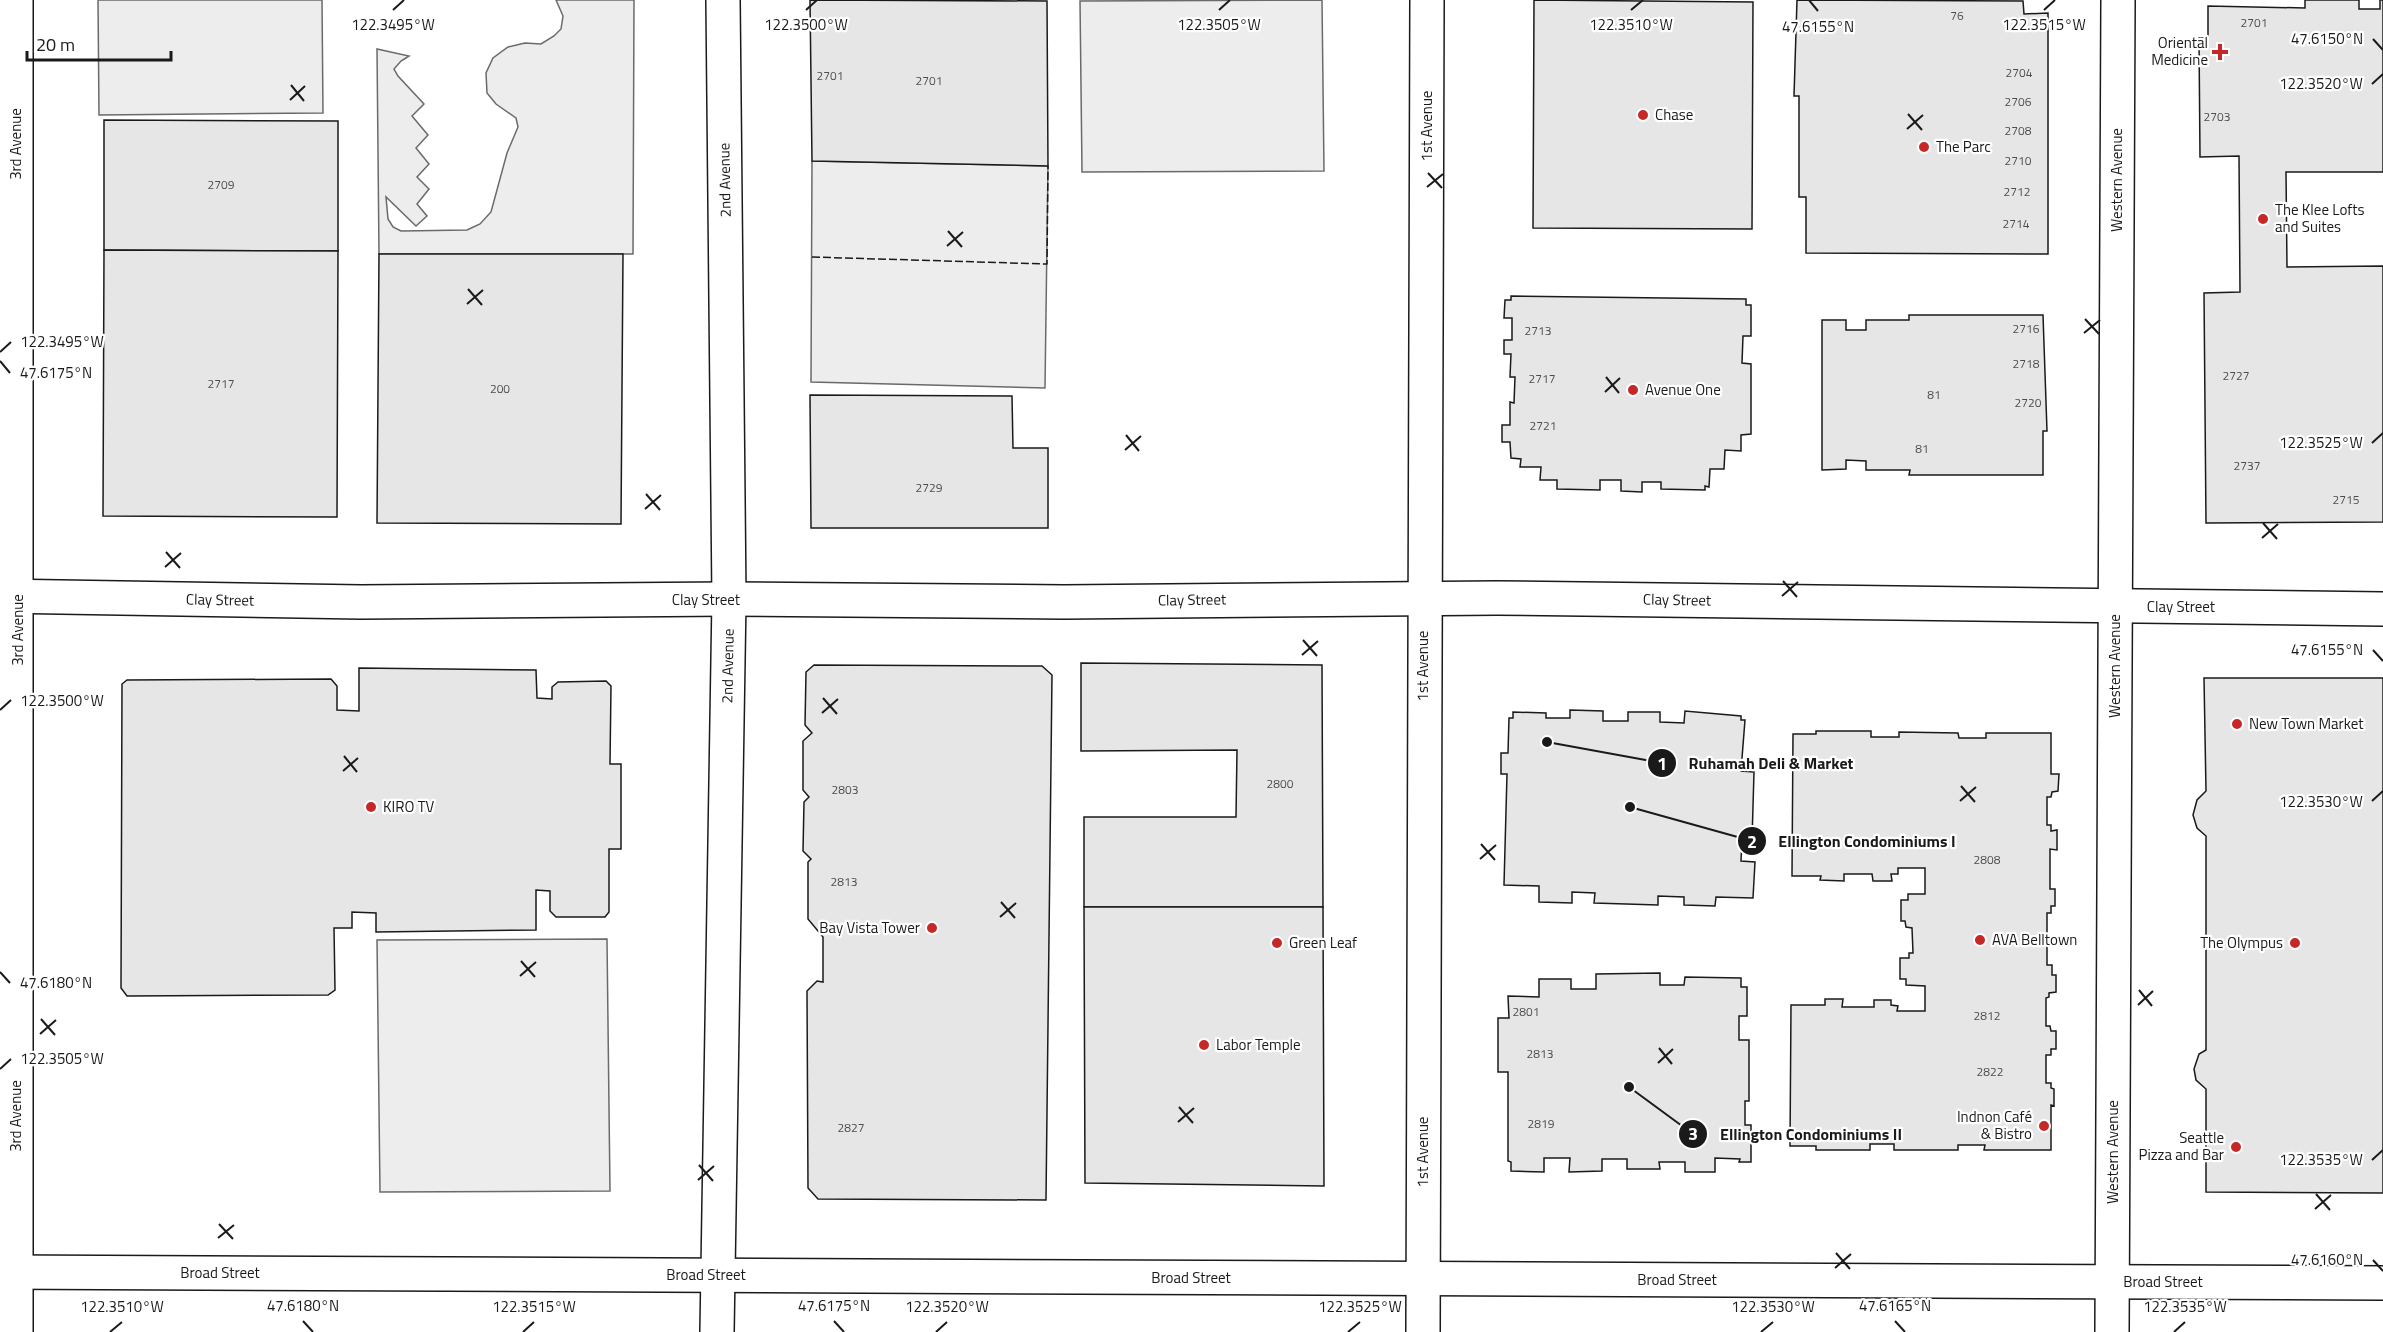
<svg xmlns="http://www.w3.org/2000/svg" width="2383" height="1332" font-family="'Titillium Web',sans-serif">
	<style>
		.parking { fill: #ededed; stroke: #6a6a6a; stroke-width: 1.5 }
		.building { fill: #e6e6e6; stroke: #1a1a1a; stroke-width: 1.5 }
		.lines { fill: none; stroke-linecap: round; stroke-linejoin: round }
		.minor-casing { stroke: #1a1a1a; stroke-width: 36 }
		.secondary-casing { stroke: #1a1a1a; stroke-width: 36 }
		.primary-casing { stroke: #1a1a1a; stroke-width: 36 }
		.minor { stroke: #fff; stroke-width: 33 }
		.secondary { stroke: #fff; stroke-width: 33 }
		.primary { stroke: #fff; stroke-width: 33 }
		.fence { stroke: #1a1a1a; stroke-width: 1.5; stroke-dasharray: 8 3; stroke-linecap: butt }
		.ticks { fill: none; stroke: #1a1a1a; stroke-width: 2 }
		.poi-dot { fill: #c62828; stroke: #fff; stroke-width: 2 }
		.labels { text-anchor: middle; stroke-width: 4.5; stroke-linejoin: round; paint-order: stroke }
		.number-label { font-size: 12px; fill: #4d4d4d }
		.poi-label { font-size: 15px; fill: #1a1a1a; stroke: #fff; text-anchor: start }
		.street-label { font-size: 15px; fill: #1a1a1a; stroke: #fff }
		.ticks-label { font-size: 15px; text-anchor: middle; fill: #1a1a1a; stroke: #fff; stroke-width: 4.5; stroke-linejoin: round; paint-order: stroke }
		.leader { fill: none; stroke: #1a1a1a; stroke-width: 2 }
		.callout-dot { fill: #1a1a1a; stroke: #fff; stroke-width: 2 }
		.mark-label { font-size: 18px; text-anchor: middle; font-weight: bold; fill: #fff }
		.callout-label { font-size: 16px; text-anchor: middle; font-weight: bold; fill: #1a1a1a; stroke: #fff; stroke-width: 4.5; stroke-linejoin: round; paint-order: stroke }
	</style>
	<rect width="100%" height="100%" fill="#fff"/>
	<!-- parking -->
	<g class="parking">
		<polygon points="98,0 322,0 323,113 99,115"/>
		<polygon points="556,0 634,0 633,254 379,254 377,49 409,56 401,61 394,69 398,76 424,104 412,116 428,135 416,148 429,164 417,177 429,189 417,204 427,216 416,226 386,197 388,219 393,227 401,231 467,230 480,224 491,212 507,153 518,127 516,118 496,104 487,93 486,73 493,58 508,47 525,43 541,44 554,36 561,29 563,16"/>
		<polygon points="1322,0 1324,171 1082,172 1080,1"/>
		<polygon points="812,161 1048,166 1045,388 811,382"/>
		<polygon points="607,939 610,1191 380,1192 377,940"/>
	</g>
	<!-- building -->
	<g class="building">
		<polygon points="810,0 1047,1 1048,166 812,161"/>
		<polygon points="1534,0 1753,2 1752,229 1533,228"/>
		<polygon points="1797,0 2023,1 2024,14 2048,13 2048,254 1806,253 1806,197 1799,197 1799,96 1794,96"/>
		<polygon points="2305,0 2359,0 2359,9 2380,9 2380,0 2383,0 2383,172 2286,172 2287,267 2383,266 2383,522 2206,523 2204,293 2240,292 2239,156 2200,157 2199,38 2208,38 2208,6 2305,8"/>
		<polygon points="104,120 338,121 338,251 104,250"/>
		<polygon points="104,250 338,251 337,517 103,516"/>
		<polygon points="379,254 623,254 621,524 377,523"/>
		<polygon points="1511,296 1746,299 1746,305 1751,305 1751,336 1743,336 1742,363 1751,364 1751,434 1741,435 1741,451 1725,450 1724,469 1710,469 1709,487 1705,486 1705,490 1661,489 1661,482 1642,482 1642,492 1621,491 1621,480 1600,480 1600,490 1557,489 1557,480 1540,480 1541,467 1520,467 1521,459 1511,458 1510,442 1502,442 1502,425 1510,425 1510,402 1514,403 1515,377 1510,377 1511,354 1504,354 1504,340 1512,340 1512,318 1504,318 1505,300 1511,300"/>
		<polygon points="1909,315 2043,315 2047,431 2043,431 2043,475 1909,475 1910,470 1866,470 1866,461 1846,460 1846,469 1822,470 1822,320 1846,320 1846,330 1866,330 1866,320 1909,320"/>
		<polygon points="810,395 1012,396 1013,448 1048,448 1048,528 811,528"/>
		<polygon points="1081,663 1322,665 1323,907 1084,907 1084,817 1236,817 1237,750 1081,751"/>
		<polygon points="814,665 1042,666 1052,675 1046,1200 818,1199 808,1188 807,991 817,981 823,982 823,937 808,919 808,862 811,859 803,851 804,802 809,797 803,790 803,741 812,733 805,725 806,672"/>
		<polygon points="359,668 536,670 537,698 552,699 552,687 558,682 606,681 611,686 610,764 621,764 621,849 609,849 609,912 605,917 556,917 550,911 550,891 536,890 536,930 376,932 376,913 352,912 352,928 334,928 335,990 328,995 127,996 121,988 122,684 127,680 331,679 337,686 337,710 359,711"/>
		<polygon points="2204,678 2383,678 2383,1193 2206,1192 2206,1089 2196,1080 2194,1069 2199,1054 2206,1050 2206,836 2197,828 2193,815 2197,800 2206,791"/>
		<polygon points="1570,710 1603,711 1603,721 1628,721 1628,712 1660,712 1660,722 1684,723 1685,711 1741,716 1741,720 1745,720 1741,771 1754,772 1752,841 1742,840 1741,861 1755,862 1753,898 1716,897 1715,906 1684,905 1684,897 1658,896 1658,905 1594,903 1595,893 1572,892 1572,903 1539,902 1539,886 1504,885 1507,774 1501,774 1501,753 1508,753 1509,718 1513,718 1513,712 1546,713 1546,718 1570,718"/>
		<polygon points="1816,731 1871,731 1871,737 1899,737 1899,732 1958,733 1959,738 1986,738 1986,733 2051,733 2051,774 2059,774 2058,791 2052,792 2051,797 2047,797 2047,825 2051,825 2051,831 2057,830 2057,850 2050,849 2050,889 2055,889 2055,906 2051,906 2051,913 2047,913 2047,965 2052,965 2052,975 2056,975 2056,992 2049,993 2049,997 2046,998 2046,1026 2050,1026 2051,1031 2056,1031 2056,1049 2051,1049 2051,1055 2046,1055 2046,1083 2051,1083 2051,1088 2054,1089 2054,1106 2051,1105 2051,1150 1984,1150 1985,1145 1958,1145 1958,1150 1894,1150 1894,1144 1870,1144 1870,1150 1816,1150 1816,1146 1790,1146 1791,1005 1825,1005 1825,999 1843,999 1842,1007 1874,1007 1874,1000 1891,1000 1891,1005 1898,1006 1897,1011 1925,1011 1925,986 1906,985 1906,979 1900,979 1900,958 1909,958 1909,953 1913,953 1912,928 1906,927 1905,921 1901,921 1901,900 1908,900 1908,894 1925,894 1925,868 1898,868 1898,874 1891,874 1892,881 1873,881 1872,874 1844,874 1844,881 1820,880 1821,876 1792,876 1793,734 1816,734"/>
		<polygon points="1084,907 1323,907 1324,1186 1085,1183"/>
		<polygon points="1660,973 1660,985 1684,985 1685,977 1741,978 1741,987 1747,987 1747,1016 1739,1016 1739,1040 1749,1040 1749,1101 1745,1101 1745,1125 1751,1125 1751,1162 1739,1162 1740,1159 1715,1158 1715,1172 1685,1172 1685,1162 1659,1162 1660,1169 1627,1169 1627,1159 1602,1159 1602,1171 1569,1172 1570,1158 1544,1158 1544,1172 1511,1171 1511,1162 1508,1161 1508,1072 1498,1072 1498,1018 1509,1018 1508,996 1539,997 1539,979 1571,979 1571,989 1596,989 1596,974"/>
	</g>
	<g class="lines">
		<!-- minor casing -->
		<g class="minor-casing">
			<polyline id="minor" points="0,596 361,602 729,599 1064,602 1497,598 2383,609"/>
		</g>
		<!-- secondary casing -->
		<g class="secondary-casing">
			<g id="secondary">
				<polyline points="16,0 16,1332"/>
				<polyline points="1423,1332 1427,0"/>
			</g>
		</g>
		<!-- primary casing -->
		<g class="primary-casing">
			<g id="primary">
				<polyline points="0,1272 2383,1283"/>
				<polyline points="717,1332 729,599 723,0"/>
				<polyline points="2112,1332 2118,0"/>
			</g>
		</g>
		<!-- minor -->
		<use href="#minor" class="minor"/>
		<!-- secondary -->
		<use href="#secondary" class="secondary"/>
		<!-- primary -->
		<use href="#primary" class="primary"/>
		<!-- fence -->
		<polyline class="fence" points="812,257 1047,264 1048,166"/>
	</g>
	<!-- ticks -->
	<path class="ticks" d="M1809,0L1818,11M393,10L404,0M806,10L817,0M1219,10L1230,0M1631,10L1643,0M2044,10L2055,0M2373,39L2383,50M2372,84L2383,74M291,85L304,101M290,100L305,86M1908,114L1922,130M1907,129L1923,115M1428,173L1442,188M1427,187L1443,174M948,231L962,247M947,246L963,232M468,289L482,305M467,304L483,290M2085,319L2099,334M2084,333L2100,320M0,352L11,342M0,361L10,373M1606,377L1619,393M1605,392L1620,378M1126,435L1139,451M2372,443L2383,433M1125,450L1141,436M646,494L660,510M645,509L661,495M2263,523L2277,539M2262,538L2278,524M166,552L180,568M165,567L181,553M1783,581L1797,597M1782,596L1798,582M1303,640L1317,656M2373,650L2383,661M1302,655L1318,641M823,698L837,714M0,710L11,700M822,713L838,699M344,756L357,772M343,771L358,758M1961,786L1975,802M1960,801L1976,787M2372,801L2383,791M1481,844L1495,860M1480,859L1496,845M1001,902L1015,918M1000,917L1016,903M521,961L535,977M0,972L10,983M520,976L536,962M2139,990L2152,1006M2138,1005L2153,991M41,1019L55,1035M40,1034L56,1020M1659,1048L1672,1064M1658,1063L1673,1049M0,1069L11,1059M1179,1107L1193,1123M1178,1122L1194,1108M2372,1160L2383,1150M699,1165L713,1181M698,1180L714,1166M2316,1194L2330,1210M2315,1209L2331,1195M219,1224L233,1239M218,1238L234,1225M1836,1253L1850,1269M2373,1260L2383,1271M1835,1268L1851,1254M303,1321L313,1332M834,1321L844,1332M1895,1321L1905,1332M110,1332L122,1322M523,1332L534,1322M936,1332L947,1322M1348,1332L1360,1322M1761,1332L1773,1322M2174,1332L2185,1322"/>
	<!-- markers -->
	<g class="poi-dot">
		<path d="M2217 43h6v6h6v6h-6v6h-6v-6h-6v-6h6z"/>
		<circle cx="1643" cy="115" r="6"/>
		<circle cx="1924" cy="147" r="6"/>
		<circle cx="2263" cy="219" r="6"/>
		<circle cx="1633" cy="390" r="6"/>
		<circle cx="2237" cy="724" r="6"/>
		<circle cx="371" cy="807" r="6"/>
		<circle cx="932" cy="928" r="6"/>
		<circle cx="1980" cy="940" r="6"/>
		<circle cx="1277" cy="943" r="6"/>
		<circle cx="2295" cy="943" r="6"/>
		<circle cx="1204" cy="1045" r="6"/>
		<circle cx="2044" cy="1126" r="6"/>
		<circle cx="2236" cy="1147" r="6"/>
	</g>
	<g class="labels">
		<!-- number labels -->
		<g class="number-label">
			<text x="1957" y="20">76</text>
			<text x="2254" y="27">2701</text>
			<text x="2019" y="77">2704</text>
			<text x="830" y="80">2701</text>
			<text x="929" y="85">2701</text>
			<text x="2018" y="106">2706</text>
			<text x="2217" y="121">2703</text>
			<text x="2018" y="135">2708</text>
			<text x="2018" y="165">2710</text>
			<text x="221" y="189">2709</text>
			<text x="2017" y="196">2712</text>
			<text x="2016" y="228">2714</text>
			<text x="2026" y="333">2716</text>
			<text x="1538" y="335">2713</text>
			<text x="2026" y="368">2718</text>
			<text x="2236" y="380">2727</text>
			<text x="1542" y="383">2717</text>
			<text x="221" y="388">2717</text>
			<text x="500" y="393">200</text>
			<text x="1934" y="399">81</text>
			<text x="2028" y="407">2720</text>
			<text x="1543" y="430">2721</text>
			<text x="1922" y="453">81</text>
			<text x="2247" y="470">2737</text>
			<text x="929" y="492">2729</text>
			<text x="2346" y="504">2715</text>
			<text x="1280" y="788">2800</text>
			<text x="845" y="794">2803</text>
			<text x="1987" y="864">2808</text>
			<text x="844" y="886">2813</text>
			<text x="1526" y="1016">2801</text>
			<text x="1987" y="1020">2812</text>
			<text x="1540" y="1058">2813</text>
			<text x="1990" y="1076">2822</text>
			<text x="1541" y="1128">2819</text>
			<text x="851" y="1132">2827</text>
		</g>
		<!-- poi labels -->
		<g class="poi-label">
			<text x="2208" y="48" text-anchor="end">Oriental<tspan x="2208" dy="17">Medicine</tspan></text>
			<text x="1655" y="120">Chase</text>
			<text x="1936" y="152">The Parc</text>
			<text x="2275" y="215">The Klee Lofts<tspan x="2275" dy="17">and Suites</tspan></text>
			<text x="1645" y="395">Avenue One</text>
			<text x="2249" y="729">New Town Market</text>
			<text x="383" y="812">KIRO TV</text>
			<text x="920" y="933" text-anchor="end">Bay Vista Tower</text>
			<text x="1992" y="945">AVA Belltown</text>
			<text x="1289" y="948">Green Leaf</text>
			<text x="2283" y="948" text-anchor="end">The Olympus</text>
			<text x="1216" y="1050">Labor Temple</text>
			<text x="2032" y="1122" text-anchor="end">Indnon Café<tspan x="2032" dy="17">&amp; Bistro</tspan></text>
			<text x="2224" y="1143" text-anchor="end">Seattle<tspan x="2224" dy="17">Pizza and Bar</tspan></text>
		</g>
		<!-- street labels -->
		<g class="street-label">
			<text transform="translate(1427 126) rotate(-90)" y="5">1st Avenue</text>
			<text transform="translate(16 144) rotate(-90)" y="5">3rd Avenue</text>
			<text transform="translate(725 180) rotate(-91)" y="5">2nd Avenue</text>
			<text transform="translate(2117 180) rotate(-90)" y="5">Western Avenue</text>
			<text transform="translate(220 600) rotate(1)" y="5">Clay Street</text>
			<text x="706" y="605">Clay Street</text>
			<text transform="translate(1192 600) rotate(-1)" y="5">Clay Street</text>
			<text transform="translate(1677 600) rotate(1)" y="5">Clay Street</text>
			<text x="2181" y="612">Clay Street</text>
			<text transform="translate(18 630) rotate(-90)" y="5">3rd Avenue</text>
			<text transform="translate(728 666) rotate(-89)" y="5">2nd Avenue</text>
			<text transform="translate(1423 666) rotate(-90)" y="5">1st Avenue</text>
			<text transform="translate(2115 666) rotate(-90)" y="5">Western Avenue</text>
			<text transform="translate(16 1116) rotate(-90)" y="5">3rd Avenue</text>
			<text transform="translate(1423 1152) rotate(-90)" y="5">1st Avenue</text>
			<text transform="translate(2113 1152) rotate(-90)" y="5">Western Avenue</text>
			<text x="220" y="1278">Broad Street</text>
			<text x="706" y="1280">Broad Street</text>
			<text x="1191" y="1283">Broad Street</text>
			<text x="1677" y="1285">Broad Street</text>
			<text x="2163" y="1287">Broad Street</text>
		</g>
	</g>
	<g class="ticks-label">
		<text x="393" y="30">122.3495°W</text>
		<text x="806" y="30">122.3500°W</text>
		<text x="1219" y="30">122.3505°W</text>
		<text x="1631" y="30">122.3510°W</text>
		<text x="2044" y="30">122.3515°W</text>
		<text x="1818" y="32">47.6155°N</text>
		<text x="2327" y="44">47.6150°N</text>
		<text x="2321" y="89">122.3520°W</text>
		<text x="62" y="347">122.3495°W</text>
		<text x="56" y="378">47.6175°N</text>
		<text x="2321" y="448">122.3525°W</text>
		<text x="2327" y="655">47.6155°N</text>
		<text x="62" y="706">122.3500°W</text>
		<text x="2321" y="807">122.3530°W</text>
		<text x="56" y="988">47.6180°N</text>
		<text x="62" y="1064">122.3505°W</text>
		<text x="2321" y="1165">122.3535°W</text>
		<text x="2327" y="1265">47.6160°N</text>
		<text x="303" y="1311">47.6180°N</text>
		<text x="834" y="1311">47.6175°N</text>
		<text x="1895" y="1311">47.6165°N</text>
		<text x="122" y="1312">122.3510°W</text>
		<text x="534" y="1312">122.3515°W</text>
		<text x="947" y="1312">122.3520°W</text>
		<text x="1360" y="1312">122.3525°W</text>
		<text x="1773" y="1312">122.3530°W</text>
		<text x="2185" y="1312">122.3535°W</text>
	</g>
	<!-- callouts -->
	<path class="leader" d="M1547 742L1662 763M1630 807L1752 841M1629 1087L1693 1134"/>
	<g class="callout-dot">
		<circle cx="1547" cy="742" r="6"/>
		<circle cx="1630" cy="807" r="6"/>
		<circle cx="1629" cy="1087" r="6"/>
		<circle cx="1662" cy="763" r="15"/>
		<circle cx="1752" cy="841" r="15"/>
		<circle cx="1693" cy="1134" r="15"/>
	</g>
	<g class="mark-label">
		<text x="1662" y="770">1</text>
		<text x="1752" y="848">2</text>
		<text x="1693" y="1140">3</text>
	</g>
	<g class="callout-label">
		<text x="1771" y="769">Ruhamah Deli &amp; Market</text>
		<text x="1867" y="847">Ellington Condominiums I</text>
		<text x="1811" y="1140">Ellington Condominiums II</text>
	</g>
	<!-- scale -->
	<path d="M27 51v9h144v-9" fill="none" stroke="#1a1a1a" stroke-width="3"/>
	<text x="36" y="51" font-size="18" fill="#1a1a1a" stroke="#ffffff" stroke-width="4.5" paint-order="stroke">20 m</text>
</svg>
